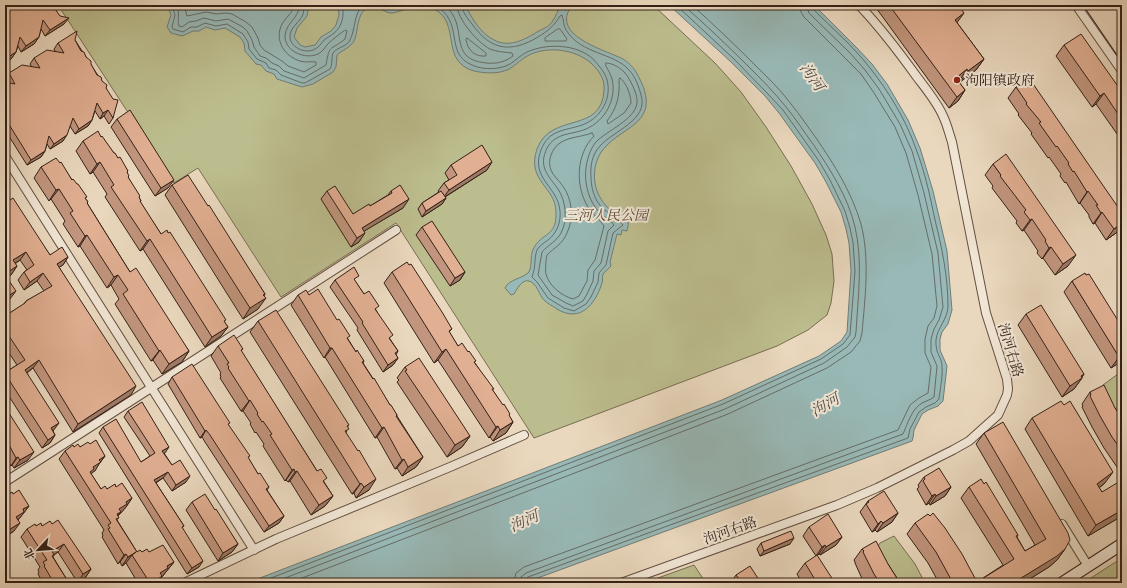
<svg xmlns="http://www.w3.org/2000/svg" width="1127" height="588" font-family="'IM FELL Double Pica','Noto Serif SC',serif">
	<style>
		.green { fill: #bcbd8e; stroke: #786e52 }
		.water { fill: #98b9b7; stroke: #707c77 }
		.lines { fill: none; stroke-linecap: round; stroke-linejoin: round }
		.shore { stroke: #666c67; stroke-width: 1 }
		.street-casing { stroke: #624e41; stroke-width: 10 }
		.secondary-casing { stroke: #342017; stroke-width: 13 }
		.highway-casing { stroke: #342017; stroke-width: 16 }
		.street { stroke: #f1e6d5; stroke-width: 8 }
		.secondary { stroke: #f1e6d5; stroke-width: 11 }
		.highway { stroke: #ead8be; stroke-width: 14 }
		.wall { fill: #c2967e; stroke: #342017 }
		.shaded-wall { fill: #9e7a66; stroke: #342017 }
		.building { fill: #e1af92; stroke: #342017 }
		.poi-dot { fill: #8f2418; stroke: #f1e6d5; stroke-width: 1.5 }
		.labels { text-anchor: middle; stroke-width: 4; stroke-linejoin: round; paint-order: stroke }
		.poi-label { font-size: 14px; fill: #342017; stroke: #f1e6d5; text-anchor: start }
		.park-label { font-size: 14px; font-style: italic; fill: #564735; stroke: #f1e6d5 }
		.street-label { font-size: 14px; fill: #342017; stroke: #f1e6d5 }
		.water-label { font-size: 15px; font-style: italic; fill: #524e47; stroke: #f1e6d5 }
	</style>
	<rect width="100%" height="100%" fill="#ead8be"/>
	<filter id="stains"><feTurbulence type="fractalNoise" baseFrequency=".005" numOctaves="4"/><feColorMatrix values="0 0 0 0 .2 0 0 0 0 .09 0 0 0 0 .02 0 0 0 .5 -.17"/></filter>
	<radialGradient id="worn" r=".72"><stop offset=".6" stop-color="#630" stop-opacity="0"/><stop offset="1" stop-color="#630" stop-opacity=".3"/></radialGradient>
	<!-- green -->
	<g class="green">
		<polygon points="58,5 653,5 715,63 741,92 766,127 791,166 812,204 826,235 832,254 834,281 831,303 827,315 808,330 777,346 534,438 396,223 281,297 198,168 174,183"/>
		<polygon points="1122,371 1122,425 1102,387 1103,385"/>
		<polygon points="894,536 915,564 925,583 895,583 877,547 880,543"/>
		<polygon points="1122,558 1122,583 1083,583"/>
		<polygon points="694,565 706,583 644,583"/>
	</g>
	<!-- water -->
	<g class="water">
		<path d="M167,5H309L307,16L297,28L294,37L300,45L305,47L315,45L321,37L331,31L336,25L339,15L338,5H422C411,5 400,13 391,13C384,13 379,5 371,7C356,9 359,31 354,41C350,48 342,50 337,55L336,67L333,72L313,84L302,87L277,79L274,74L266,71L261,65L256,64L245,51L244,43L240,37L225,28L215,30L206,27L199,31H193L182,36L171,33L167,27L171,15Z"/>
		<path d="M423,5H465C472,18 480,33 494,40C509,48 524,40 537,32C542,29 549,27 552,22C556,17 558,10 560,5H573C572,7 569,10 568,12C557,38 608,51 623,59C628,62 633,67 636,72C671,132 606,124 596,164C591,182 598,201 613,212C617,215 626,218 628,222C629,225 627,229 627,231L622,230L621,235L617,234L610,262L611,266L603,274C602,278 603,280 602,283C595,305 580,323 557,309C553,306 548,304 544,300C539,295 537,283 529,281C522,279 517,289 514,294L511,295L505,288C509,279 522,279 529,272C533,264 529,254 535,246C544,232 557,236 556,212C556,187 526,181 537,149C551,111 602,135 604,90C605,79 599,71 592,64C575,48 543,45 524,58C518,62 512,69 504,71C495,74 483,73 474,71C439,61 462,23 434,9C430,8 427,5 423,5Z"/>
		<polygon points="669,5 814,5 856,47 872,64 887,84 908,120 920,148 933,191 947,251 952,310 948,324 942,332 940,339 940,350 947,366 943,401 938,406 928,410 922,414 914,430 913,438 912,441 524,583 247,583 722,400 819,356 841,341 847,332 851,271 849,243 846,229 841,212 826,182 815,163 779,113 765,96 731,62"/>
	</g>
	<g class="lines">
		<!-- shore -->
		<g class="shore">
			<path d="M172,5L175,15L172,27L173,29L183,32L191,27H197L205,23L216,26L227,24L243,34L248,42L249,49L257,59L266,63L269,68L276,70L281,75L302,83H305L330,69C333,64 331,58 333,53C337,47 347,47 350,40C356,28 353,15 363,5"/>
			<path d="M177,5C180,14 177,20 179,26L182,27L189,22L196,21L204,18L216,21L228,19L243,27L247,31L252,40L254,47L260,56L266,58L272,63L279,66L284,71L304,78L326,65C330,43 329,52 345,39L347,31L346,30C344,30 328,43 327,45C324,49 322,52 318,54C305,60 284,51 285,35C287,22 298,19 300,5"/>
			<path d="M184,5L187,16L206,12L216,14L226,13L232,14L246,22L252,27L258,38L260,45L264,50L282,61L288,66L304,72L316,65V62C311,61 306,63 300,61C284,56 274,40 282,24C286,17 293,13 294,5"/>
			<path d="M305,5C304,8 304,11 303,14C300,23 289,27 290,38C292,49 307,54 315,49C319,47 321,44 324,40C326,38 331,36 334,33C342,27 345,15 342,5"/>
			<path d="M434,5C466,21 443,53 472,65C482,70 500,70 510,64C516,60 521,55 527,52C547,43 577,44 593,59C600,67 607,74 608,85C610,102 599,119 582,125C565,131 549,129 541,150C530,179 558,186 560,211C561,222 557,233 548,240C544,243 539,246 537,250C534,258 536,267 532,277L537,282L548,298L564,308L574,311L586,304L591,297L598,282L599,273L606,265L613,233L623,225C617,216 604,213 597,201C593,194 591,185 591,177C590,167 592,154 600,146C613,131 649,120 641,95C639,87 635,76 629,70C613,52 582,55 566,30C563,25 564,20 562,15L560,16C554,26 548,31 538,37C511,53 491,51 472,24C468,19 462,12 462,5"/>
			<path d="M444,5C471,25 445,59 486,63C497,64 505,62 513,56L512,53C504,52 497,52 490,49C478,43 457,19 457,5"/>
			<polygon points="558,29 560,29 567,39 566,41 545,41 545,38"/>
			<path d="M467,38L486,53V56C475,57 468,51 466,40Z"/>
			<path d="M606,63C614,63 624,70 628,77C632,84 638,95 637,103C635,120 606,131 596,142C590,149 587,160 586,168C584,184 589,202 600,213C604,217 611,220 614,225L608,231L601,263L594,271L593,281L587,294L583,301L573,306L566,303L552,295L538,275L542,252C548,245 557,241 561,233C568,220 566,201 558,189C548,175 538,167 547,148C556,132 572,135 586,129C605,121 617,99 612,79C611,75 608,70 606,66Z"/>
			<path d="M620,78C626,82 631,95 631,103L624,113L608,124L607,121C617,108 620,96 619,80Z"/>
			<path d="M592,133L594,136C576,154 575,186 588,207C592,214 600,219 604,226L595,260L588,270L587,281L579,296L573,299C562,296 549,286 546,274C545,271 546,258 547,255C554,248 562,244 566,235C574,220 573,199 562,185C559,180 553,176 551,170C547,161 552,148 560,143C568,137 582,137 592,133Z"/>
			<polyline points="258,583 723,404 821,359 843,344 850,335 855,271 853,242 850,228 845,211 830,180 819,161 783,110 768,94 734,59 676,5"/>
			<path d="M272,583L725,409L824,363L847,347L855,337L856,332C858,297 863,261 855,227C848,197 830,169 813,144C804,132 796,119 786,107C775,93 762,80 749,67C728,46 706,25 683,5"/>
			<path d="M289,583L728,414L827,368L851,352L860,341L862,333C865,298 870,259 861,224C852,193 834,164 816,138C808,127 800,115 791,104C780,89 767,77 754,64C734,44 713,24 692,5"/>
			<polyline points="514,583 516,573 524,567 898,430 910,405 919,398 928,393 931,367 925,353 925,339 928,326 934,318 937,306 932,254 918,195 906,153 895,127 874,93 861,74 804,17 801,12 800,5"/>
			<path d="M520,583L521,577L526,573L903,434C908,423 911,410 922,403C926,401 930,400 934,397L937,366L931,352V339L934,329L939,320L943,307L938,253L924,193L912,151L900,124L879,89L865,70L850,53L809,13L806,5"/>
			<path d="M525,583V580L528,577L908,438L910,429L919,412L926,407L935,403L939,399C940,389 943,376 942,366C942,357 935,354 936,340C937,328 948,319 948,306C948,277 942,248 935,220C930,196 925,172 916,149C906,120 889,92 870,68C853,46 832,28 813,9L811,5"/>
		</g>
		<!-- street casing -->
		<g class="street-casing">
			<g id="street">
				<polyline points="1076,5 1122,71"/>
				<polyline points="5,156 254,550"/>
				<polyline points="5,482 396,230"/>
				<polyline points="1062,524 1088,566"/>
				<polyline points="184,583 276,539 450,467 524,435"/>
				<path d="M621,583L837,505L877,488L953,450L969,441L998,415L1007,395L1008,389L1007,379L986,313L952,142C949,133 947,124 943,116C937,102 926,89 917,77C899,52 880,27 859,5"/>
			</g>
		</g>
		<!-- secondary casing -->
		<g class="secondary-casing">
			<polyline id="secondary" points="1062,583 1122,544"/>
		</g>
		<!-- highway casing -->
		<g class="highway-casing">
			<g id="highway">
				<polyline points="1092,5 1122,49"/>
				<polyline points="1105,5 1122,29"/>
			</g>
		</g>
		<!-- street -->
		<use href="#street" class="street"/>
		<!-- secondary -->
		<use href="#secondary" class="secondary"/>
		<!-- highway -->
		<use href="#highway" class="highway"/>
	</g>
	<!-- wall -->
	<g class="wall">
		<polygon points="5,5 55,9 64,24 45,36 41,29 39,37 34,44 21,52 18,46 16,52 11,59 5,63"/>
		<polygon points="874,5 944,5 984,59 976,70 960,82 960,80 958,81 965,90 958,101 949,108"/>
		<polygon points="75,40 106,88 113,118 109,124 104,116 100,119 95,111 92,120 88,126 75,134 70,126 63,141 50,149 47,144 45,151 41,157 27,165 5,130 5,82 7,82 5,79 9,73 32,67 30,64 34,58 55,51 54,49 58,43"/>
		<polygon points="1064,45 1122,92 1122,141 1096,104 1092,107 1056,56"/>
		<polygon points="1016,87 1122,213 1122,227 1119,231 1106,240 1095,223 1093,224 1089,217 1089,215 1080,203 1079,204 1066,182 1065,183 1060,176 1061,174 1049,157 1048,158 1031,134 1032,133 1018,115 1019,114 1008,98"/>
		<polygon points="117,119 168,188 155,196 111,127"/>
		<polygon points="101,137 114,153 128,171 127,172 128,177 141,201 140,202 161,234 228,327 221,336 205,347 143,249 140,251 105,197 107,194 93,172 90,174 76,151 83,141"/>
		<polygon points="60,163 88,202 87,203 130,272 189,351 182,362 162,374 153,360 151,361 115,304 119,299 111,285 107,288 80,246 78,247 63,224 65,221 51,199 49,201 34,178 41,167"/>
		<polygon points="993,164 1068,266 1055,275 1043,258 1042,259 1037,253 1038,251 1024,230 1022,231 1016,223 1017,221 992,188 993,186 985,175"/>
		<polygon points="451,165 487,170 445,197 446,198 442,204 422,217 418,209 422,203 439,192 438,191 444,183 449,180 445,173"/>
		<polygon points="172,185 208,206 265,294 258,309 243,319 165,195"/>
		<polygon points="327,191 353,214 370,206 388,195 391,191 403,208 364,231 359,242 351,247 321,199"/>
		<polygon points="10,200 50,255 68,257 63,265 59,267 131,395 73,432 33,368 27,373 53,431 55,435 50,443 42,448 5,390 5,363 9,370 17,365 5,347 5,316 24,304 26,301 44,291 37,281 24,290 18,280 24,272 27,270 20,260 15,264 17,266 11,275 7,277 10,299 5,303"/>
		<polygon points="422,227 465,272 460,280 450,286 416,235"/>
		<polygon points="392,272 452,329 449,332 458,346 475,363 513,422 506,433 493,441 490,437 489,438 438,360 434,363 384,283"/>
		<polygon points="335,280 355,281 364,294 376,310 390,339 398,351 396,355 398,358 393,365 383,372 357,330 358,328 330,287"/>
		<polygon points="1072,281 1122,361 1111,368 1064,292"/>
		<polygon points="298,295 309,295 348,339 356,352 364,361 363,363 390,405 397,415 397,416 423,457 416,467 402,476 397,468 395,469 377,437 375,438 325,357 324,358 291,305"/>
		<polygon points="1026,314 1084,374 1082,377 1082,378 1074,389 1062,397 1018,325"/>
		<polygon points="258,321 348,426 346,433 369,490 356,498 354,493 352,494 250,332"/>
		<polygon points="218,346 243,349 241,351 333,496 325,506 311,515 290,481 288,482 286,480 285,481 263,446 264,444 256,432 255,433 250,424 251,423 243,411 241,411 220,378 221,377 220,374 221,373 211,356"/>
		<polygon points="405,367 470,436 462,447 447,457 397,382 399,380 397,378"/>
		<polygon points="172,377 228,425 258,474 269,487 267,490 284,516 279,523 264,532 205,442 202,437 200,438 168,384"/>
		<polygon points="1090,392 1115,408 1122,419 1122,471 1121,469 1119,470 1104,448 1092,427 1082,407 1083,406 1082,404"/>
		<polygon points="5,407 28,460 14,468 12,465 11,466 5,457"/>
		<polygon points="128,411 165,453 164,453 172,465 186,482 172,491 163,478 156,483 184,526 182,528 199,567 187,574 99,433 103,427 141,462 150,456 124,417"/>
		<polygon points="1032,418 1105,483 1099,488 1122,516 1088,536 1025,429"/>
		<polygon points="984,433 1065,549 1057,560 1049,567 1023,583 939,583 928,563 907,534 915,523 977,582 1003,565 961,498 969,487 1018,535 1017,537 1025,551 1035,545 976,444"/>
		<polygon points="90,444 105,456 99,464 91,474 101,489 107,489 116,487 132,498 126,507 118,516 117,520 137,552 149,552 174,562 157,583 138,583 126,563 122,566 120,562 118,564 102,537 103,536 102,533 104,530 59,459 65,451 74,447 80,447"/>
		<polygon points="924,477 951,487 945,496 930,505 929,503 926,505 917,489 919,487 918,485"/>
		<polygon points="13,494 29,506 18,520 14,531 5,537 5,496"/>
		<polygon points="868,501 898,513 892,522 877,532 875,530 872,532 860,512"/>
		<polygon points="192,502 215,510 238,544 232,552 218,561 186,510"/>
		<polygon points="52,524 91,569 85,578 78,583 58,552 54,555 53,557 69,583 43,583 38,574 39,572 38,570 40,567 21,537 27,529 36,526 42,526"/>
		<polygon points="809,527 842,537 836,545 820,555 819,554 816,556 803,536"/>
		<polygon points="761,543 790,544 760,556 757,549"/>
		<polygon points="862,549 888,564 900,583 864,583 855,563 855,562 854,560"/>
		<polygon points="805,563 835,583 802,583 797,574"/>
		<polygon points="736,575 761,583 730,583"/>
	</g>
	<!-- shaded-wall -->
	<g class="shaded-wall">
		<polygon points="964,13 956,24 955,20"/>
		<polygon points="69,18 64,24 45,36 50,30"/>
		<polygon points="39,37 34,44 21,52 26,46"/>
		<polygon points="16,52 11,59 5,63 5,59"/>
		<polygon points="984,59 976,70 960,82 968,71"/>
		<polygon points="967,69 960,80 950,87 956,78"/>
		<polygon points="965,90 958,101 949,108 957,97"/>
		<polygon points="1104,93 1096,104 1092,107 1100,96"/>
		<polygon points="108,110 104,116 100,119 103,113"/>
		<polygon points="92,120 88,126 75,134 79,129"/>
		<polygon points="67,135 63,141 50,149 54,144"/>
		<polygon points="45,151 41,157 27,165 31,160"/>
		<polygon points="100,162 93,172 90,174 97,164"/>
		<polygon points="492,162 487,170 443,198 449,190"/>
		<polygon points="174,180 168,188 155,196 161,188"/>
		<polygon points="59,189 51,199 49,201 56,190"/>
		<polygon points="1088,191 1080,203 1079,204 1087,192"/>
		<polygon points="446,198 442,204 422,217 426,211"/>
		<polygon points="409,199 403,208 356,236 362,228"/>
		<polygon points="1102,212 1095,223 1093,224 1101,213"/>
		<polygon points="1032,219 1024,230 1022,231 1030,220"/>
		<polygon points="1122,223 1122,227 1119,231 1106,240 1114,229"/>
		<polygon points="365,233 359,242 351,247 357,238"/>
		<polygon points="87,235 80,246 78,247 85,236"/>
		<polygon points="150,239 143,249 140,251 147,241"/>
		<polygon points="1051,247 1043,258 1042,259 1049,248"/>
		<polygon points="26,252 20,260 7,268 13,260"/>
		<polygon points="1076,255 1068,266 1055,275 1063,264"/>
		<polygon points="68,257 63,265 51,272 57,264"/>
		<polygon points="17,266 11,275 5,279 5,274"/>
		<polygon points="465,272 460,280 450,286 455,278"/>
		<polygon points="43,273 37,281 24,290 30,282"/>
		<polygon points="118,275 111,285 107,288 114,277"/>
		<polygon points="16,291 10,299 5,303 5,298"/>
		<polygon points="265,294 258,303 266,298 258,309 243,319 250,308"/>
		<polygon points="228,327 221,336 205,347 212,337"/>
		<polygon points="330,348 332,348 325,357 324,358"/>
		<polygon points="446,349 438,360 434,363 442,352"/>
		<polygon points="160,350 153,360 151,361 159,351"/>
		<polygon points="189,351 182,362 162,374 169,364"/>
		<polygon points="1122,355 1122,361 1111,368 1119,357"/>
		<polygon points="398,358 393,365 383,372 388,365"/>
		<polygon points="39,360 33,368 19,378 25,370"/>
		<polygon points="1084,374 1080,380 1082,378 1074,389 1062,397 1070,386 1081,376"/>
		<polygon points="136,386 131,395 73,432 78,424"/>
		<polygon points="250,400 243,411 241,411 249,401"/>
		<polygon points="513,422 506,433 493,441 500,430"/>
		<polygon points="59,423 53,431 51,428"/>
		<polygon points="498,426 490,437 489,438 496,427"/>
		<polygon points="384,427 377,437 375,438 382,428"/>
		<polygon points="206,430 202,437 200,438 205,431"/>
		<polygon points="55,435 50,443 42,448 48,440"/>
		<polygon points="470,436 462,447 447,457 455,445"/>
		<polygon points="169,447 165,453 158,457 162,451"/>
		<polygon points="34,452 28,460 14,468 20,460"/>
		<polygon points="105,456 99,464 95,471 93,472 88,478 87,476 93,467 99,460"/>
		<polygon points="18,457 12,465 11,466 16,458"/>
		<polygon points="423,457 416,467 402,476 408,467"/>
		<polygon points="404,459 397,468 395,469 402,460"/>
		<polygon points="294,469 286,480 285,481 292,470"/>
		<polygon points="297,471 290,481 288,482 295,472"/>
		<polygon points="168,472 163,478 150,486 154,480"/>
		<polygon points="1113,472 1105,483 1089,495 1097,484"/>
		<polygon points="190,476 186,482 172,491 176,485"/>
		<polygon points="376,479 369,490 356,498 364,487"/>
		<polygon points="361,483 354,493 352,494 360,484"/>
		<polygon points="951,487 945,496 930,505 936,496"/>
		<polygon points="935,494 929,503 926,505 932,496"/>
		<polygon points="333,496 325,506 311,515 319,505"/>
		<polygon points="132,498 126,507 121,513 119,514 115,520 111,523 119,509 126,502"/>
		<polygon points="29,506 23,514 18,520 16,517 23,509"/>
		<polygon points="1122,510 1122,516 1088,536 1096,525"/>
		<polygon points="898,513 892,522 877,532 883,523"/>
		<polygon points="284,516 279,523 264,532 269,526"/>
		<polygon points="881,521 875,530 872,532 878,524"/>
		<polygon points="20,523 14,531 5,537 5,534 7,531"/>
		<polygon points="842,537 836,545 820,555 826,547"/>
		<polygon points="794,538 790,544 760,556 764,551"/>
		<polygon points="64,544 58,552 46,560 52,551"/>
		<polygon points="238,544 232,552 218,561 223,553"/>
		<polygon points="825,545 819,554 816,556 822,547"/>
		<polygon points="1065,549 1057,560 1049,567 1023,583 1013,583"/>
		<polygon points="126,554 120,562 118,564 124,555"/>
		<polygon points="132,555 126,563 122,566 128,557"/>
		<polygon points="203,561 199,567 187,574 192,568"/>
		<polygon points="174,562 157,583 155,583 160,573 167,566"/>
		<polygon points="91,569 85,578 78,583 83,574"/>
	</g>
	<!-- building -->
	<g class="building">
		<polygon points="5,5 55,5 55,9 60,16 69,18 50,30 43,20 39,37 26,46 20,37 16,52 5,59"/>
		<polygon points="889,5 944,5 945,6 947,5 958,5 964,13 955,20 984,59 968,71 967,69 956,78 965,90 957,97"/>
		<polygon points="77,31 75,40 81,51 84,52 86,57 91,61 91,64 97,75 101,77 102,81 107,85 106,88 113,99 118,100 113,118 108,110 103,113 97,103 92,120 79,129 73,118 67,135 54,144 49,136 45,151 31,160 5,118 5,82 15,84 9,73 22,65 40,68 34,58 47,50 64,53 58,43"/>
		<polygon points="1081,34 1122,92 1122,120 1104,93 1100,96 1064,45"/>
		<polygon points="1029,78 1122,213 1122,223 1114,229 1102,212 1101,213 1096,205 1098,205 1088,191 1087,192 1074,171 1073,172 1068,164 1069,163 1057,146 1056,147 1039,123 1041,122 1026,104 1027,103 1016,87"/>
		<polygon points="130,110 174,180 161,188 117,119"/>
		<polygon points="98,131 101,137 102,136 114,153 115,153 118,158 120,157 128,171 127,172 129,176 128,177 140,196 139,197 141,201 140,201 161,234 167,230 168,233 170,232 226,320 224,321 228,327 212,337 150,239 147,241 111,187 114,185 100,162 97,164 83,141"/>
		<polygon points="482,145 492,162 449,190 444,183 457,175 451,165"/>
		<polygon points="1006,154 1076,255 1063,264 1051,247 1049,248 1045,241 1046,240 1032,219 1030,220 1024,212 1026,210 1000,176 1001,175 993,164"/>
		<polygon points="56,158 60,163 61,162 72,180 73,179 77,184 78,184 87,197 85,198 88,202 87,203 130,272 136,268 189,351 169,364 160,350 159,351 123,294 128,290 118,275 114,277 87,235 85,236 70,213 73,211 59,189 56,190 41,167"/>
		<polygon points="188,175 208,206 209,205 265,294 263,295 266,298 250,308 172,185"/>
		<polygon points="400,185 409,199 362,228 365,233 357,238 327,191 335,186 353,214 369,204 370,206 392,193 391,191"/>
		<polygon points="441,191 446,198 426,211 422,203"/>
		<polygon points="5,192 10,200 13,198 50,255 62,247 68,257 57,264 136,386 78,424 39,360 25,370 59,423 51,428 55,435 48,440 9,380 5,382 5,363 9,370 25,360 9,336 5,338 5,316 25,303 26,301 52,286 43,273 30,282 24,272 34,265 26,252 13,260 17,266 5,274"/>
		<polygon points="432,221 465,272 455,278 422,227"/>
		<polygon points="407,262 409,265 411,264 442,312 452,329 449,331 458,346 462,343 468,352 469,351 476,361 474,362 494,389 492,389 503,405 504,404 510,414 509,415 513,422 500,430 498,426 496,427 446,349 442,352 392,272"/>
		<polygon points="354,267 359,276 354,279 364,294 369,291 379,306 375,309 393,335 389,338 398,351 395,353 398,358 388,365 362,323 363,322 335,280"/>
		<polygon points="1085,273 1086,275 1089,274 1122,327 1122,355 1119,357 1072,281"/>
		<polygon points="5,275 16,291 5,298"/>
		<polygon points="318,289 337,320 339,319 350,336 347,338 356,352 357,350 364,361 362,362 373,379 374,378 390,405 391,405 397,415 396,416 423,457 408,467 404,459 402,460 384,427 382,428 332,348 330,348 298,295 306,290 309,295"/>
		<polygon points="1041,305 1084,374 1081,376 1082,378 1070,386 1026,314"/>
		<polygon points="276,310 349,425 347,426 349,429 345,431 358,451 359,450 376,479 364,487 361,483 360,484 258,321"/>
		<polygon points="234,335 243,349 241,350 317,471 321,469 327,478 323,481 333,496 319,505 297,471 295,472 294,469 292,470 270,435 272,434 263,421 262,422 257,414 258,413 250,400 249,401 228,368 229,367 227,364 229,363 218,346"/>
		<polygon points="419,358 470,436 455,445 405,371 407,370 405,367"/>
		<polygon points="192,364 230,423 228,424 250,456 248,457 258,474 260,473 269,487 266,489 284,516 269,526 210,435 206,430 205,431 172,377"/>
		<polygon points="1104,385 1115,408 1122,419 1122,451 1112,437 1100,416 1090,396 1091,395 1090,392"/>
		<polygon points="1061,401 1064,405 1070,401 1113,472 1097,484 1102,492 1122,480 1122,510 1096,525 1032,418"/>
		<polygon points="142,402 169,447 162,451 172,465 180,460 190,476 176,485 168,472 154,480 184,526 182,527 203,561 192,568 103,427 116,419 141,462 155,453 128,411"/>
		<polygon points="5,407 34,452 20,460 18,457 16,458 9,445 5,448"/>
		<polygon points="1003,422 1068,533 1070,540 1065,549 1057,556 1013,583 953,583 936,552 915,523 928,514 930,516 933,513 945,528 962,554 977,582 1014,559 969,487 981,479 984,484 986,482 1018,535 1016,536 1025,551 1046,539 984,433"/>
		<polygon points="96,440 105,456 99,460 101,462 93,467 94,469 90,472 101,489 105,486 107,489 115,484 116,487 122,483 132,498 126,502 127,504 119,509 121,512 117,514 119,518 116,519 137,552 140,550 142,552 147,549 149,552 163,545 174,562 167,566 168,568 160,573 162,576 158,579 159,581 155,583 150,583 132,555 136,552 128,557 126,554 124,555 108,529 110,528 108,525 111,523 65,451 73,445 74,447 78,444 80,447 88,442 90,444"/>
		<polygon points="939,468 951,487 936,496 935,494 932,496 923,481 925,479 924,477"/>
		<polygon points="19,490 29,506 23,509 24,512 16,517 20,523 7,531 5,527 5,496 12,492 13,494"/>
		<polygon points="884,491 898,513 883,523 881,521 878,524 866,504 869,502 868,501"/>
		<polygon points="205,494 215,510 216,509 238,544 223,553 192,502"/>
		<polygon points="828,514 842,537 826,547 825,545 822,547 809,527"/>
		<polygon points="58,520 91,569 83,574 64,544 52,551 54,555 52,556 69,583 54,583 44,566 45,565 43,562 47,560 27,529 35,524 36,526 41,523 42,526 50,521 52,524"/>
		<polygon points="791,531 794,538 764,551 761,543"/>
		<polygon points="876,541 888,564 900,583 880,583 874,574 863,552 864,551 862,549"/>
		<polygon points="817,555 835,583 817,583 805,563"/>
		<polygon points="750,566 761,583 742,583 736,575"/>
		<polygon points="87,579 90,583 82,583"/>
	</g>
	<!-- markers -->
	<circle class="poi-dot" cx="957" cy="80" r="4"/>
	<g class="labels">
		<!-- poi labels -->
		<g class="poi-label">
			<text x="965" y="85">泃阳镇政府</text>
		</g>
		<!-- park labels -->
		<g class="park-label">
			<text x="606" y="220">三河人民公园</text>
		</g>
		<!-- street labels -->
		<g class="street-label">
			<text transform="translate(1011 350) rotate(73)" y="5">泃河右路</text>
			<text transform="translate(730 530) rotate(-20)" y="5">泃河右路</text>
		</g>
		<!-- water labels -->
		<g class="water-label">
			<text transform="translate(812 77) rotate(55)" y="5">泃河</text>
			<text transform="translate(825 405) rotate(-30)" y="5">泃河</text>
			<text transform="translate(524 521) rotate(-24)" y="5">泃河</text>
		</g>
	</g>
	<!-- margin -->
	<rect width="1127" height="588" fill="none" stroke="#ead8be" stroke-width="20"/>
	<rect x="6" y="6" width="1115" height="576" fill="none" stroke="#342017" stroke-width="2"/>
	<rect x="10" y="10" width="1107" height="568" fill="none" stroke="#342017"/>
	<!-- north arrow -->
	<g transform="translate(38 550) rotate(244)" stroke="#f1e6d5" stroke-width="3" paint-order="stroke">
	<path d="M0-3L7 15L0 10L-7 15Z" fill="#342017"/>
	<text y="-6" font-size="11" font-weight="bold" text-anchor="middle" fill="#342017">北</text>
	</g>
	<rect width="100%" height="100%" filter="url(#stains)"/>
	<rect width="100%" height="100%" fill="url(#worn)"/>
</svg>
